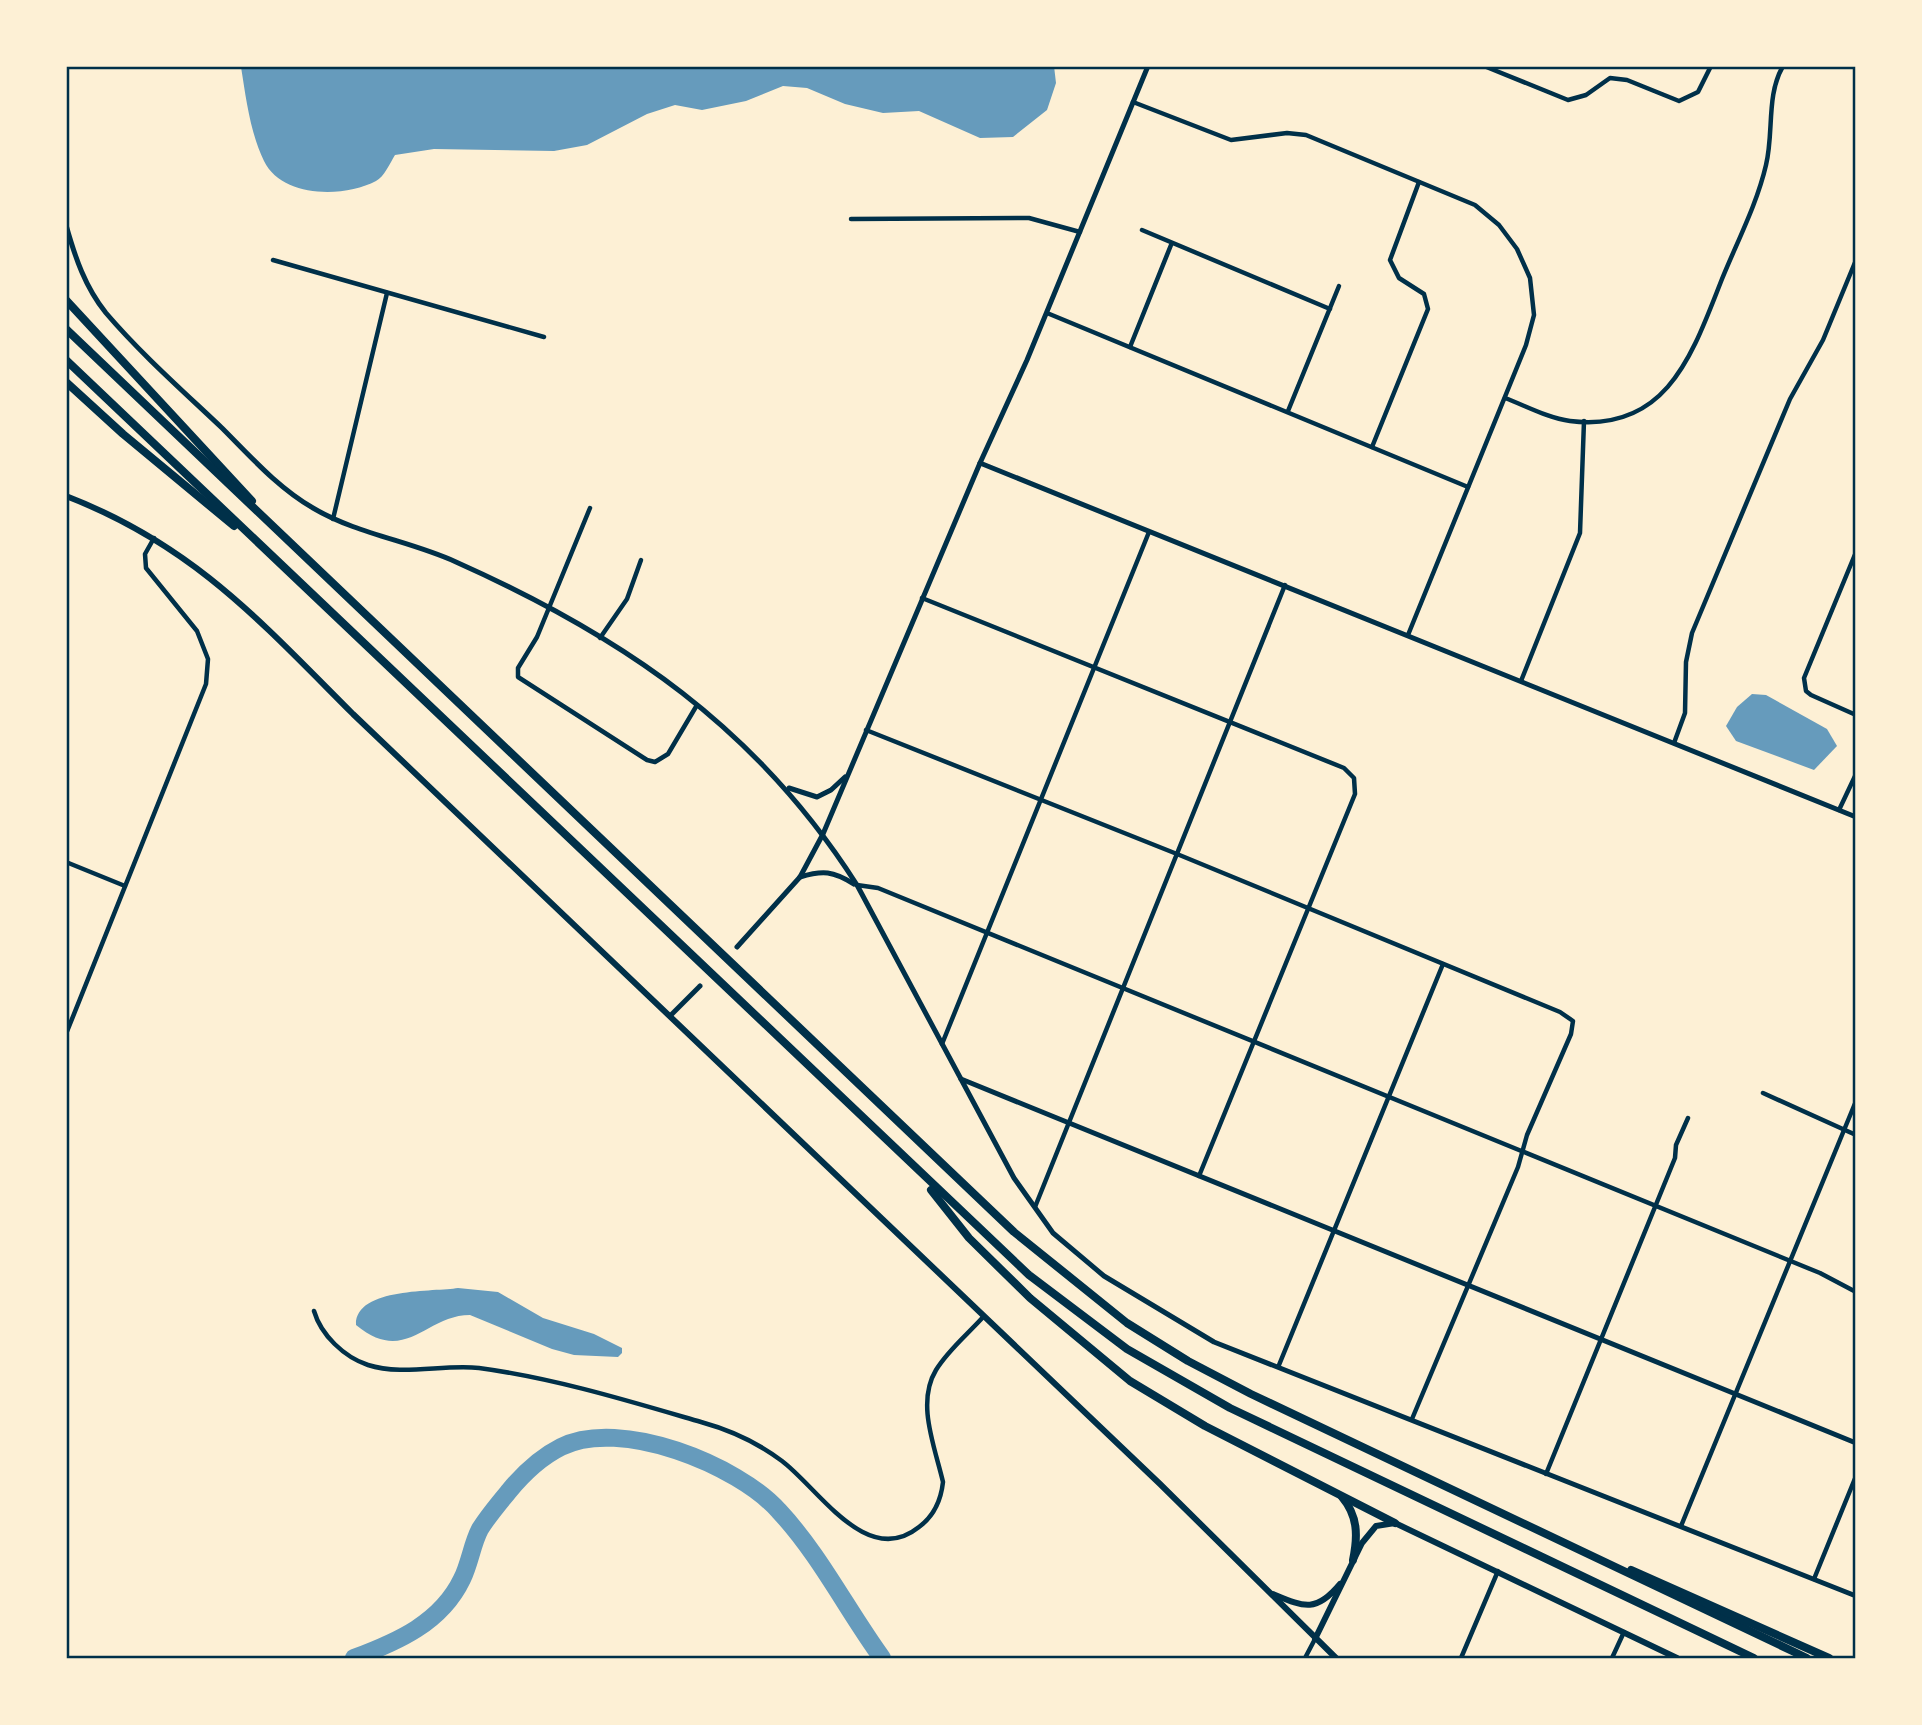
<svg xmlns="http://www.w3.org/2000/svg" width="1922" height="1725" font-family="'Roboto Condensed',sans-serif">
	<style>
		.water { fill: #669bbc }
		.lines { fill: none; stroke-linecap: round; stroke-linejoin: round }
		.river { stroke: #669bbc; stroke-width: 18 }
		.minor { stroke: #003049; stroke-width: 4.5 }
		.tertiary { stroke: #003049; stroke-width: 5 }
		.secondary { stroke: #003049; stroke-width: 6 }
		.motorway { stroke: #003049; stroke-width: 8 }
		.neatline { fill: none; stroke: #003049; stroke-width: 2.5 }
	</style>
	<rect width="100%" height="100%" fill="#fdf0d5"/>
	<!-- water -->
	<g class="water">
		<path d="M1054,66L1056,83L1047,110L1013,137L980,138L919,111L883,113L845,104L807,88L783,86L746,101L702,110L675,105L647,114L587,145L554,151L434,149L395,155C390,163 384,177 376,181C344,198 282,198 264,161C250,132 246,98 241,67Z"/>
		<polygon points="1752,694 1766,695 1827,729 1837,746 1814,770 1736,741 1726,726 1737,707"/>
		<path d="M458,1288L498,1292L543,1318L594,1334L622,1348V1353L618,1357L574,1355L552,1349L470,1315C425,1315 406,1366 356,1325C355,1287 435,1292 458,1288Z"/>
	</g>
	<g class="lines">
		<!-- river -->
		<path class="river" d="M354,1658C397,1642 441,1623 462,1579C470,1563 472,1544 480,1529C488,1516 499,1503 509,1491C523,1474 541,1457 561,1447C620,1417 738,1465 779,1511C820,1555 847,1610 882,1658"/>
		<!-- minor -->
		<g class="minor">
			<polyline points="1484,66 1568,100 1586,95 1610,78 1627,80 1679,101 1698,92 1711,66"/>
			<polyline points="1133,102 1231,140 1287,133 1306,135 1475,205 1499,225 1517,249 1530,278 1534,315 1526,345 1408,635"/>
			<polyline points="851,219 1029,218 1080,232"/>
			<polyline points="1142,230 1330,309"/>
			<polyline points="273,260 544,337"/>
			<polyline points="1047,313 1468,487"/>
			<polyline points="1130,347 1171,245"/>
			<path d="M1505,398C1526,406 1548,418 1570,421C1668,433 1693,352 1722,279C1737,242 1757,204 1766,165C1774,133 1766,95 1783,66"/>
			<polyline points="1288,411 1339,286"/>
			<polyline points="1372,447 1428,309 1424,294 1399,278 1390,260 1419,182"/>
			<polyline points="590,508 537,637 518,668 518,677 647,760 655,762 668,754 697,705"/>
			<polyline points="333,519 387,293"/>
			<polyline points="1856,552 1804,678 1806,691 1811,695 1856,715"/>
			<polyline points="922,598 1344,768 1354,778 1355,794 1199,1176"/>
			<polyline points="600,638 627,599 641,560"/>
			<polyline points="1521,681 1580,533 1584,421"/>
			<polyline points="866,730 1177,854 1560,1012 1573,1021 1571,1034 1527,1135 1518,1167 1412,1419"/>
			<polyline points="1674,743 1685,713 1686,662 1692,633 1790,399 1823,340 1856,260"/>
			<polyline points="1839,810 1856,774"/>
			<polyline points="66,862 125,886"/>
			<polyline points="857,885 878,888 1820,1273 1856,1292"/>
			<polyline points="66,1034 206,684 208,659 197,631 146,568 145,554 154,538"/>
			<polyline points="942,1044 1149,532"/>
			<polyline points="1763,1093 1856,1135"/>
			<polyline points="1035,1207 1285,585"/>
			<path d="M314,1311C321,1335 344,1357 368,1365C402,1376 444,1364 479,1368C554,1378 629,1401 701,1422C730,1430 757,1442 782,1461C819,1489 867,1569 919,1527C934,1516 941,1500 943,1482C935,1447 916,1403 936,1370C948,1350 968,1334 984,1316"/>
			<polyline points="1279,1365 1443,964"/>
			<polyline points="1546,1474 1675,1158 1676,1145 1688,1118"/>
			<polyline points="1681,1526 1856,1101"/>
			<polyline points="1814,1579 1856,1476"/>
			<polyline points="1305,1658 1315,1639"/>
			<polyline points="1461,1658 1498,1571"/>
			<polyline points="1612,1658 1624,1632"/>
		</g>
		<!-- tertiary -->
		<g class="tertiary">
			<path d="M66,225C75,257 85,287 106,313C141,354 183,391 222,428C250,456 278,488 313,508C357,534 410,541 456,562C624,637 757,728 857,885L1014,1178L1053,1233L1104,1276L1214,1342L1856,1596"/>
			<polyline points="980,463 1856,817"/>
			<polyline points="789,788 817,797 831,790 845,777"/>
			<path d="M800,877C823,870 833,871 854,884"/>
			<polyline points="737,947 800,877 823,834 980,463 1027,360 1148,66"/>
			<polyline points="670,1016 700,986"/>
			<polyline points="961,1079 1856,1443"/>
		</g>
		<!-- secondary -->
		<g class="secondary">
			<path d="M66,496C193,545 260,621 353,714L1160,1484L1336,1658"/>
			<path d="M1273,1594C1304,1607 1316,1613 1340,1584"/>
			<polyline points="1315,1639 1362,1543 1376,1526 1395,1523 1677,1658"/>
		</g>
		<!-- motorway -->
		<g class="motorway">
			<polyline points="66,300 252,501"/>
			<polyline points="66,329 1014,1232 1127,1323 1188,1361 1251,1394 1807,1658"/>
			<polyline points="66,360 1029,1275 1127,1349 1230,1408 1754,1658"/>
			<polyline points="66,382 123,434 234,526"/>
			<polyline points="931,1190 969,1238 1030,1298 1130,1381 1205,1426 1395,1523"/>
			<path d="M1342,1497C1358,1516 1358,1536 1353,1560"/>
			<polyline points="1631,1570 1829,1658"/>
		</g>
	</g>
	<!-- border -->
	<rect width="1922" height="1725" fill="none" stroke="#fdf0d5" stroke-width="136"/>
	<rect x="68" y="68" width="1786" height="1589" class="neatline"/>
</svg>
